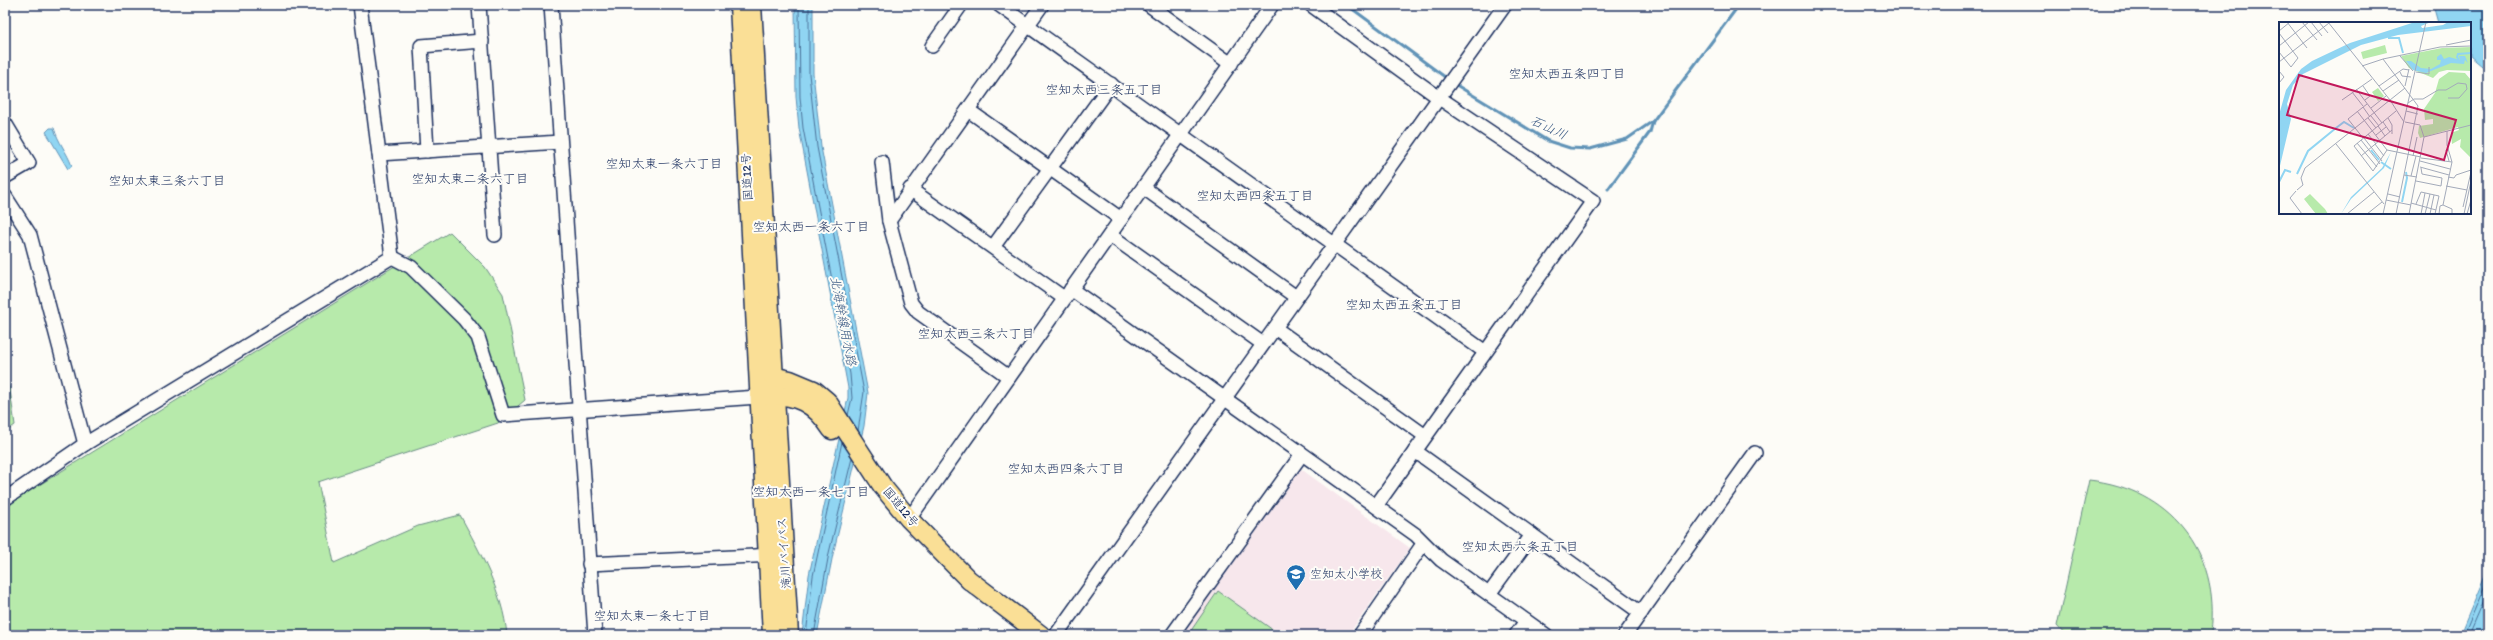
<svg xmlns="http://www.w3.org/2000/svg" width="2493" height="640" font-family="Itim,'Klee One',sans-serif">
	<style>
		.built { fill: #f7e7ec }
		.green { fill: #b7eaab; stroke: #698c84 }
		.water { fill: #90d5f2; stroke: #6193b7 }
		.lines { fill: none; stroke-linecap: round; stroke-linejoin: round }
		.shore { stroke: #4a7199; stroke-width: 1 }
		.stream { stroke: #6193b7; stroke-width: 3 }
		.minor-casing { stroke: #1b2f5e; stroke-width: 16 }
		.highway-casing { stroke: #1b2f5e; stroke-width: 21 }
		.minor { stroke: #fdfcf7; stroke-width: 13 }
		.highway { stroke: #fadf96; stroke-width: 18 }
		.labels { text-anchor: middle; stroke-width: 4; stroke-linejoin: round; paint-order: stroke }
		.street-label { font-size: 12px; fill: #1b2f5e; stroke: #fdfcf7 }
		.poi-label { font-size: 12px; fill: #1b2f5e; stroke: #fdfcf7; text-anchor: start }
		.neighbourhood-label { font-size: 13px; fill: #1b2f5e; stroke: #fdfcf7 }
		.water-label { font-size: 13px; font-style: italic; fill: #385883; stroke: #fdfcf7 }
		.inset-river { fill: none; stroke: #90d5f2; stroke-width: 2 }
		.inset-road { fill: none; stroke: #a3aaba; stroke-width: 1 }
		.view { fill: #c2185b; fill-opacity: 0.15; stroke: #c2185b; stroke-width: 2 }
		.inset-edge { fill: none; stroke: #1b2f5e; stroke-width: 2 }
	</style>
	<rect width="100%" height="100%" fill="#fdfcf7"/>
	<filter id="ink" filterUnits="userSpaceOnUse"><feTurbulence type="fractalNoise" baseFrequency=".025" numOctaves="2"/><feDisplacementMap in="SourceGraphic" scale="8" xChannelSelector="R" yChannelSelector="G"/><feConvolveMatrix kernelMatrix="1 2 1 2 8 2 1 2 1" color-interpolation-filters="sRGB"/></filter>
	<g filter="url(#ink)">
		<!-- built -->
		<polygon class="built" points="1301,469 1410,548 1348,635 1182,635"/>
		<!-- green -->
		<g class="green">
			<path d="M450,232L485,267L503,294L525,400L498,423L318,482L334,563L418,526L460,515C480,552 503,593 507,635H5V506Z"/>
			<polygon points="5,373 10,390 15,425 5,432"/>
			<path d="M2089,480C2170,489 2221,551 2211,633L2065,635L2057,626Z"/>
			<polygon points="1218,591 1280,635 1188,635"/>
		</g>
		<!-- water -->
		<g class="water">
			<polygon points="795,5 813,5 813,73 821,147 868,393 864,426 833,554 817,635 802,635 809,575 848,398 848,388 799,128 796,97"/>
			<polygon points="2433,5 2488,5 2488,71 2470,56 2470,23 2438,23"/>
			<path d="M50,128H54C58,142 67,152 72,166L68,169L46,132Z"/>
			<polygon points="2488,568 2488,635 2460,635"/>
		</g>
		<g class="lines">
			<!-- shore -->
			<g class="shore">
				<polyline points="799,5 800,97 803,128 850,374 852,398 848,415"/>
				<polyline points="809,5 809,74 817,147 864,392 858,431"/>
				<polyline points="806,635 813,576 842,442"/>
				<polyline points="814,635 829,553 852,458"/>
				<polyline points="2464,635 2488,578"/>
				<polyline points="2469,635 2488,591"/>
			</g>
			<!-- stream -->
			<g class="stream">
				<polyline points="1347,5 1449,80"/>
				<polyline points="1453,83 1548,141 1570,148 1590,149 1627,139 1653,121 1739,5"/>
				<polyline points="1608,189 1650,132 1653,121"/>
			</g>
			<!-- minor casing -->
			<g class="minor-casing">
				<g id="minor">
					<polyline points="360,5 392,257"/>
					<polyline points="479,5 495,235"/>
					<polyline points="551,5 595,635"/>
					<polyline points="999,5 1484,351"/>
					<polyline points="1149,5 1231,64"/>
					<polyline points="1311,5 1438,97 1593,201 1376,506"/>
					<polyline points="932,46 961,5"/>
					<polyline points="968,110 1121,219"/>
					<polyline points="5,123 29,163 5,177"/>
					<polyline points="427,151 421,46 482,41"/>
					<polyline points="379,154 560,142"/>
					<polyline points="882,162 889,221 911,303 918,312 1009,377"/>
					<polyline points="1144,188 1296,297"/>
					<polyline points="910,189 1064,298"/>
					<polyline points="5,196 30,235 85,444"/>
					<polyline points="889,221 1042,5"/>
					<polyline points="1110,235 1263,344"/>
					<polyline points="993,247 1111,84"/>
					<polyline points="392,257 411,267 464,319 478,337 503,415 758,397"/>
					<polyline points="1071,289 1416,535 1441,560 1546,635"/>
					<polyline points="1275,328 1424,435"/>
					<polyline points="1415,451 1641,613"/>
					<polyline points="5,499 85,444 392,257"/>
					<polyline points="909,519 1272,5"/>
					<polyline points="589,564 776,555"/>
					<polyline points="1489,594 1532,535"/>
					<polyline points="1056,635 1505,5"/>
					<polyline points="1172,635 1302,454"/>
					<polyline points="1360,635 1423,544"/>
					<polyline points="1516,635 1526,621"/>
					<polyline points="1625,635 1755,453"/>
				</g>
			</g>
			<!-- highway casing -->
			<g class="highway-casing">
				<g id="highway">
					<polyline points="739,5 772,635"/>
					<polyline points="752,5 789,635"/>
					<polyline points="772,376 790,380 814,390 827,401 883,487 909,519 969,580 1041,635"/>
					<path d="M763,396C796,393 815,403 832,430"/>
				</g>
			</g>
			<!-- minor -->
			<use href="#minor" class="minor"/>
			<!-- highway -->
			<use href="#highway" class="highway"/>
		</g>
	</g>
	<!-- icons -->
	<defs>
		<g id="school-pin" transform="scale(1)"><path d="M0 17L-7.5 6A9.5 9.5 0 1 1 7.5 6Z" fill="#1f6fb2" stroke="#fdfcf7"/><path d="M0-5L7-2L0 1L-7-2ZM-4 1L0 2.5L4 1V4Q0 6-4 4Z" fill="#fff"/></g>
	</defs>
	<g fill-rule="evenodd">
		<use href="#school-pin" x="1296" y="574"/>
	</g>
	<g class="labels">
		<!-- street labels -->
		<g class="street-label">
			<text transform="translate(747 177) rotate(-93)" y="4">国道12号</text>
			<text transform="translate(901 507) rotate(50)" y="4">国道12号</text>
			<text transform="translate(784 553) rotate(-94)" y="4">滝川バイパス</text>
		</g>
		<!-- poi labels -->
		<g class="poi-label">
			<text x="1310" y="578">空知太小学校</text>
		</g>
		<!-- neighbourhood labels -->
		<g class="neighbourhood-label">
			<text x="1567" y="78">空知太西五条四丁目</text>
			<text x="1104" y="94">空知太西三条五丁目</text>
			<text x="664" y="168">空知太東一条六丁目</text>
			<text x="470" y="183">空知太東二条六丁目</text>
			<text x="167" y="185">空知太東三条六丁目</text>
			<text x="1255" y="200">空知太西四条五丁目</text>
			<text x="811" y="231">空知太西一条六丁目</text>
			<text x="1404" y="309">空知太西五条五丁目</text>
			<text x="976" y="338">空知太西三条六丁目</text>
			<text x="1066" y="473">空知太西四条六丁目</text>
			<text x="811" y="496">空知太西一条七丁目</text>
			<text x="1520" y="551">空知太西六条五丁目</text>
			<text x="652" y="620">空知太東一条七丁目</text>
		</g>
		<!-- water labels -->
		<g class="water-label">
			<text transform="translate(1549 127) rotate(25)" y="5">石山川</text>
			<text transform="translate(844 321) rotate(79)" y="5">北海幹線用水路</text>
		</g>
	</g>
	<!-- overview -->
	<g transform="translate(2279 22)">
		<rect width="192" height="192" fill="#fdfcf7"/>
		<path d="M106,23L108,31L84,37L82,30ZM192,25V49L168,48L160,50L154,56L130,46L122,34L163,26ZM170,50L186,51L192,58V136L181,125L182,117L173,122L172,111L180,108L179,105L141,116L139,111L140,104L154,102V97L146,98L145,87L156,71L160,57ZM99,66L105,74L99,79L93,70ZM31,172L46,187L49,192H37L25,177Z" fill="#b7eaab"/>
		<path d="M136,0H152L142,4L143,6L164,3L169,0H192V4L119,13L82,23L24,52L14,63L8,82L12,97L0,148V93L7,68L22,47L33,39L71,21ZM162,32L165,37L170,35L181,38L180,34H186L189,41L186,38L185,42L172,41L147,51L134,48L127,39H132L142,46L152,47L161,42L162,38H158V35ZM112,130L105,146L72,177L62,192L72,175L103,146Z" fill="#90d5f2"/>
		<path class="inset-river" d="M109,16H120L124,31M180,38L178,35L179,32L192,31M92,128L100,138M102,140L112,147M18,152L29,129L57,106L65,100L75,106M0,160L6,148L12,150M123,180L128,156L127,150"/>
		<path class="inset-road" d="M8,0L28,26M23,0L38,18M32,0L43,14M40,0L49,11M49,0L111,78L125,100M0,9L11,0M0,11L19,36L12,45L0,30M167,23L192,18M0,24L30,0M121,34L134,49M104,37L139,84L117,192M0,40L50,1M83,44L104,37L161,25L192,24M0,49L5,55L0,61M121,50L123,54L132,55M137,50L150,52V45M84,64L91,74L86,78M100,64L124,47L130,48M126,64L130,47M77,67L103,101M104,69L120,58M73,70L84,84M63,78L93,57M129,81L135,77H144L159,68H167L179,61L187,62L188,67L180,76H169M84,85L91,95M92,86L107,74M78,89L108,128L142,135M127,89L139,92M92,94L100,104M89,96L97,106M109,96L113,103V112M104,100L111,110M126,100L141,103L145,115L130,192M99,104L106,114M89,112L97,122M97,113L107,105M145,115L192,103M84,116L69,97L88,82M85,116L103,139M82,118L101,142M78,121L98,145M57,122L105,182M96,122L105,134M169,127L167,128L170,139M108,128L94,149L75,124L117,89M82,134L113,108M134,134L138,115M142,136L173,140M141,139L171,147M141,145L170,153M125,153L138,155M132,154L137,134M169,155L175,156L177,153L192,148M137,159L162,164L163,156L143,152L142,146M167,164L188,168M18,168L24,163L22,156L26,146L126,66M17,169L11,176L23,192M109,172L121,175M107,178L132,183M132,181L157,188M137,182L142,170L160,174L156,192M164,183L173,187V192M184,185L192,150M68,192L95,170M88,192L103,180M104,192L147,0M142,192L146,171M146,192L151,172M151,192L155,173M160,192L161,184L164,183L173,140L168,123V109M185,192L192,159M188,192L192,178"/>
		<path class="view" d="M20,53L177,98L165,138L8,93Z"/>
		<rect width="192" height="192" class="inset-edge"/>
	</g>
	<!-- margin -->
	<rect width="2493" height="640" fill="none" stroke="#fdfcf7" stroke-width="20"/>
	<rect x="10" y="10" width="2473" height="620" fill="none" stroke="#1b2f5e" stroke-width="1.5" filter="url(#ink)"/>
</svg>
